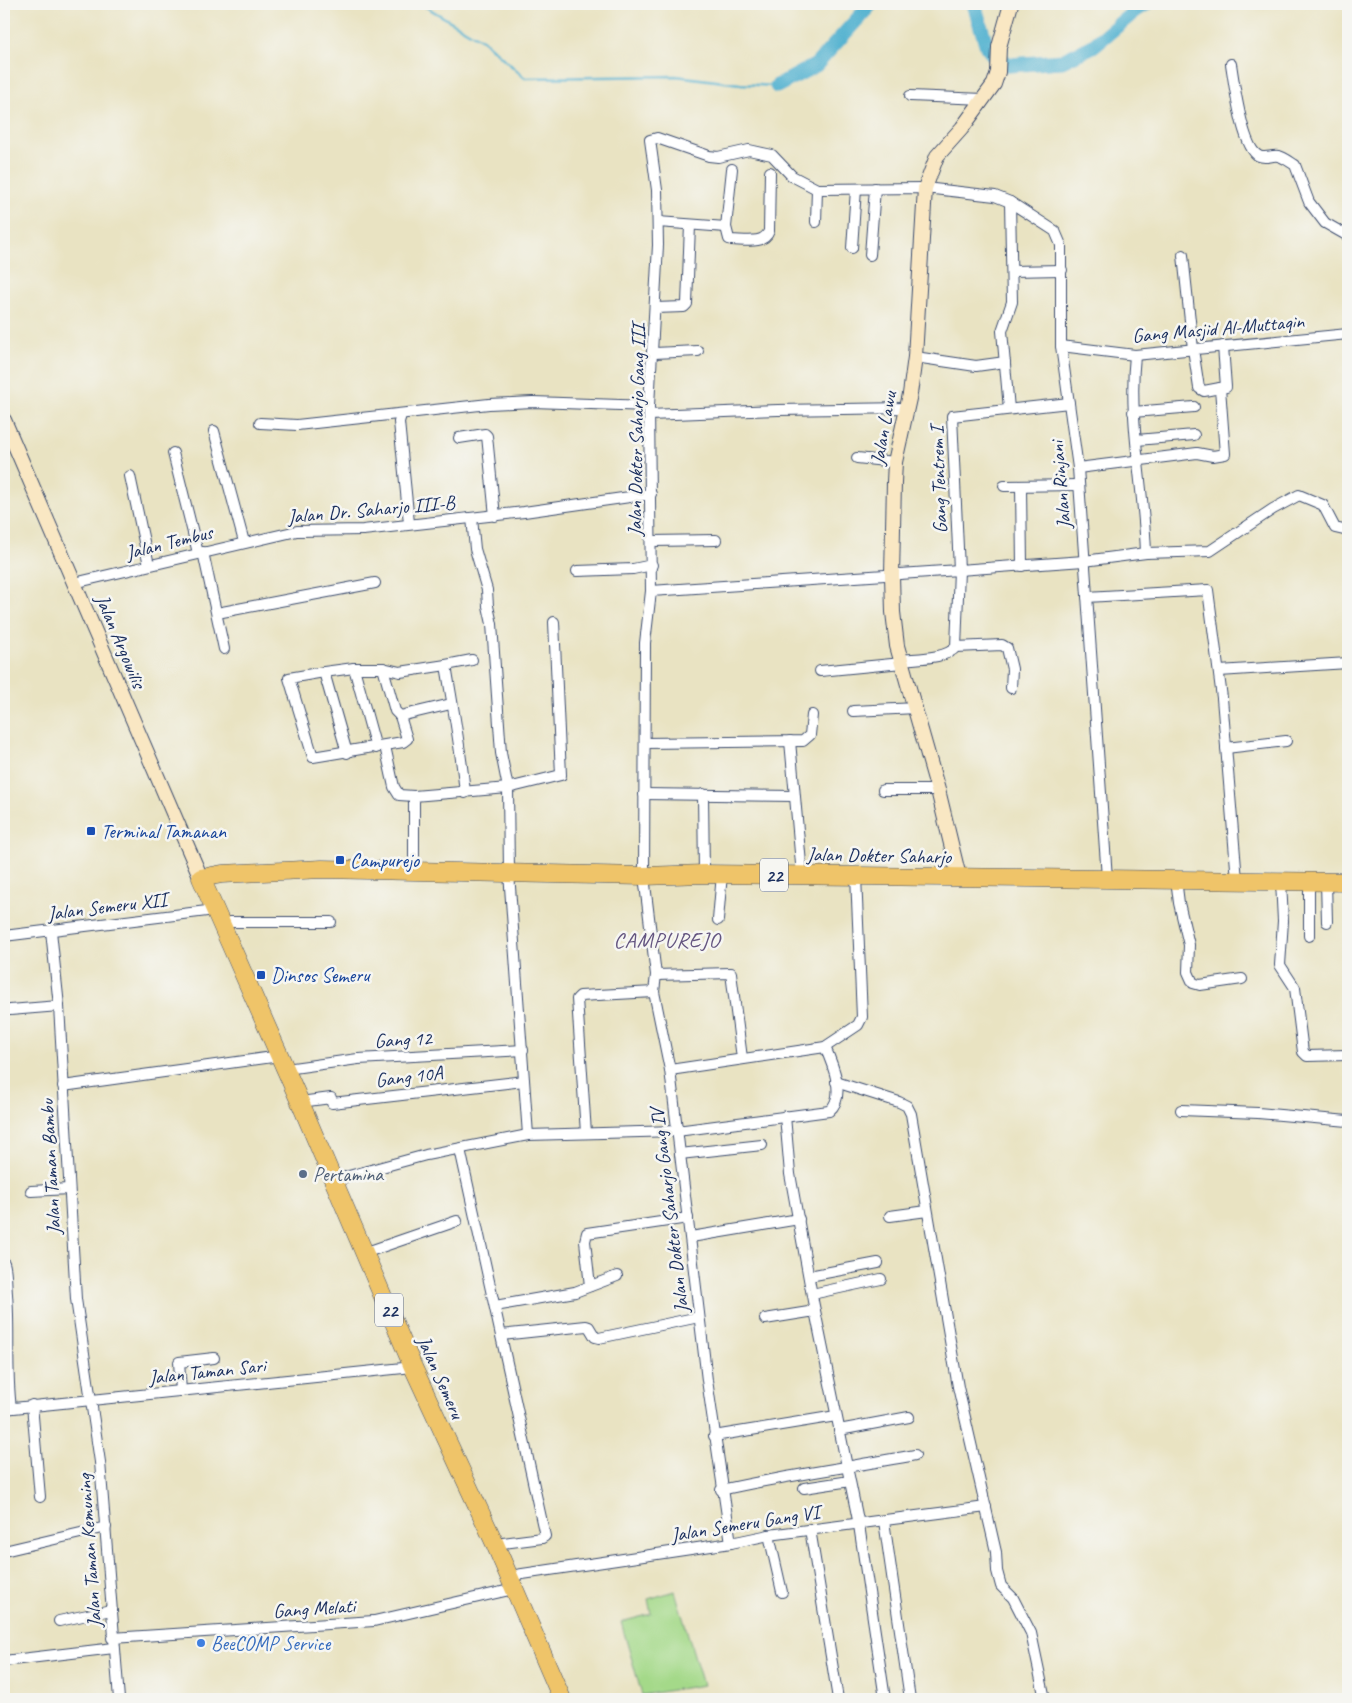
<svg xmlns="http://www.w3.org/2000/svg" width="1352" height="1703" font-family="Caveat,sans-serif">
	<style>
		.green { fill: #a4d989; stroke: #608474 }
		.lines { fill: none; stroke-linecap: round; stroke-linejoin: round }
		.stream { stroke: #50b0cf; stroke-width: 2.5 }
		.river { stroke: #50b0cf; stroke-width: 15 }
		.street-casing { stroke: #3a4a6d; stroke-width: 12 }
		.secondary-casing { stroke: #3a4a6d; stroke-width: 16 }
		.highway-casing { stroke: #3a4a6d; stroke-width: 19 }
		.street { stroke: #fff; stroke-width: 10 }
		.secondary { stroke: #f9e7c3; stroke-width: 14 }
		.highway { stroke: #efc469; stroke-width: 18 }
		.transit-dot { fill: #1a4fb4; stroke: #f6f6f2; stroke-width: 2 }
		.service-dot { fill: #5c6f8a; stroke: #f6f6f2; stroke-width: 2 }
		.shop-dot { fill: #3f7fe0; stroke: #f6f6f2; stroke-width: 2 }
		.labels { text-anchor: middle; stroke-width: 5; stroke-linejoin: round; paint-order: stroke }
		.shield { fill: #f6f6f2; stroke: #5d6b8a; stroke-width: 1 }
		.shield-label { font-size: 19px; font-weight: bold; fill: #1b2f5e }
		.street-label { font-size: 20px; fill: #1b2f5e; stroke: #f6f6f2 }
		.transit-label { font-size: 20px; fill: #164399; stroke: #f6f6f2; text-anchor: start }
		.service-label { font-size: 20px; fill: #4e5e75; stroke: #f6f6f2; text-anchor: start }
		.shop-label { font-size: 20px; fill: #366cbe; stroke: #f6f6f2; text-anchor: start }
		.quarter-label { font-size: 22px; letter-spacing: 1px; fill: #645580; stroke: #f6f6f2 }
	</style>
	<rect width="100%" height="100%" fill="#f6f6f2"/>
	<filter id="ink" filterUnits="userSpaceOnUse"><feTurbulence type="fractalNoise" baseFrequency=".02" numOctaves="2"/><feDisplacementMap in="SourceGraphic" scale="10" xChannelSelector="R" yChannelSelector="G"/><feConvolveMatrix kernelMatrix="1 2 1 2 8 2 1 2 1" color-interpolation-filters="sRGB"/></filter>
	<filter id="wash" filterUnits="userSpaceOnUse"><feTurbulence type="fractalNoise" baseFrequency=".0096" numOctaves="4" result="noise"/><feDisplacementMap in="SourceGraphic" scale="20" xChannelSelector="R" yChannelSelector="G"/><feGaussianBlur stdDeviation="1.12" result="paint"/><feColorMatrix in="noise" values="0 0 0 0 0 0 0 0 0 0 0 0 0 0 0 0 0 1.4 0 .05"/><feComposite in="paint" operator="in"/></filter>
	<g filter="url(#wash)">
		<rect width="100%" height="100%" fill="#e9e3c2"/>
		<!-- green -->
		<polygon class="green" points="675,1591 703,1685 642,1695 621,1622 651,1614 648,1599"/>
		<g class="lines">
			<!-- stream -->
			<polyline class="stream" points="421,4 484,41 525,78 676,76 740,84 777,86"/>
			<!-- river -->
			<g class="river">
				<polyline points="974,4 987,47 995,57 1010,65 1062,61 1093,46 1135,11 1146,4"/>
				<polyline points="777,86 816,65 871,4"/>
			</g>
		</g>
	</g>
	<g filter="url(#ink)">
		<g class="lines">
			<!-- street casing -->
			<g class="street-casing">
				<g id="street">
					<path d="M1231,64C1234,82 1242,148 1259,156C1266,159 1271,155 1278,156C1284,157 1290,162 1295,165L1309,202L1325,223L1348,236"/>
					<polyline points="910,96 984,99"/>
					<polyline points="4,110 5,109"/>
					<path d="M732,169L726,227L729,239L731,240C744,240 764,245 769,231L770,172"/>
					<polyline points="658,222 726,227"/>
					<polyline points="816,222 817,189 925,188 995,196 1010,202 1055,231 1061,245 1061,346 1078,468 1107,878"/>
					<polyline points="852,248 856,189"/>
					<polyline points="870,255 875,188"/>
					<polyline points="1012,271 1062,270"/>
					<polyline points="655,308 684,307 687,304 690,225"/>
					<polyline points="1061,346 1135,355 1348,334"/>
					<polyline points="654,353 698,351"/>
					<polyline points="915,357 976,366 1005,362"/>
					<polyline points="1220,388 1226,387 1223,346"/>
					<path d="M1069,403L952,416L959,570L1084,561L1146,553C1144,487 1128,421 1135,355"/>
					<polyline points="1009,409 1002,331 1012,302 1010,202"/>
					<polyline points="1133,412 1194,407"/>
					<polyline points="401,415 399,422 409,523"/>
					<polyline points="649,415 778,410 907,408"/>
					<polyline points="260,423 297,425 489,404 533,402 649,406"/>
					<polyline points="214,431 244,542"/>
					<polyline points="459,438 485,434 487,436 495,516"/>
					<polyline points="1137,440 1194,435"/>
					<polyline points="173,453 198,553"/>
					<polyline points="857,458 895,462"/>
					<polyline points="1078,468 1197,453 1213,456 1225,454 1220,388 1204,391 1199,388 1193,349 1183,255"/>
					<polyline points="130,476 149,565"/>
					<polyline points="1004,486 1079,485"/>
					<polyline points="1021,486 1022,566"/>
					<polyline points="472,518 475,549 487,590 488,606 492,624 501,753 508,788 509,873 528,1135"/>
					<polyline points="652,541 716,540"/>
					<polyline points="203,552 224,649"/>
					<polyline points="1146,553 1210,551 1273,509 1299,495 1323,505 1335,528 1348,531"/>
					<polyline points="577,571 633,569 652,565"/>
					<polyline points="74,583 297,531 363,530 524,512 651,494"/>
					<polyline points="651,591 959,570 956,647 1002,645 1007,648 1012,669 1011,688"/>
					<polyline points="1087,597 1208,590 1222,698 1237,880"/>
					<polyline points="217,613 375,583"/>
					<path d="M901,660C916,658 946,659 956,647"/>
					<polyline points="446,665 472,660"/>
					<polyline points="383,668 395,711 400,716 451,704"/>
					<polyline points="820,671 902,663"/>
					<polyline points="1219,671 1348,663"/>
					<polyline points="324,672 289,678 313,757 403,742 407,739 400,716"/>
					<polyline points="853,711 917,708"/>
					<polyline points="790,741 802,875"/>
					<polyline points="645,743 803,741 810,735 812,715"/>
					<polyline points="385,746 394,787 399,795 414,796"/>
					<path d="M376,748L354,668H383L400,672L446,665C453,708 461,750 465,793"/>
					<polyline points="1226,748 1286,741"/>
					<polyline points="347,753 324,672 354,668"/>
					<polyline points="883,790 938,790"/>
					<polyline points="644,794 794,796"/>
					<polyline points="703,794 704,874"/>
					<polyline points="414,871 414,796 508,788 561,775 554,622"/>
					<polyline points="1176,879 1179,903 1189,945 1188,972 1193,983 1200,985 1242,979"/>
					<polyline points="1281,881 1283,921 1280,965 1295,988 1303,1052 1307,1056 1348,1055"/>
					<polyline points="1309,881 1309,936"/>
					<polyline points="1326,881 1327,922"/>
					<polyline points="718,920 722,874"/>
					<polyline points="220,922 331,922"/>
					<polyline points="51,931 59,1006 76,1299 100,1462 119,1699"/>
					<polyline points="4,936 215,910"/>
					<polyline points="656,975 731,973 742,1058"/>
					<polyline points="10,1010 59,1006"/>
					<polyline points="286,1069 358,1059 523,1050"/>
					<polyline points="670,1070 825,1047 858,1025 862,1017 856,876"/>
					<polyline points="836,1082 899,1102 907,1106 911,1114 958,1387 996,1552 997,1571 1001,1586 1013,1598 1031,1633 1045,1699"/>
					<polyline points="63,1086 280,1056"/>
					<polyline points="300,1102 331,1098 332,1103 524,1081"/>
					<polyline points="1181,1110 1258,1113 1348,1121"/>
					<polyline points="785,1116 790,1174 813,1301 859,1525 885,1699"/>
					<polyline points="586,1133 577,999 580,996 654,992"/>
					<polyline points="460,1149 545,1536 542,1538 495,1544"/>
					<polyline points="680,1154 762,1145"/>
					<path d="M334,1180L426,1155L528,1135L677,1131L829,1111C847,1097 832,1063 825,1047"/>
					<polyline points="31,1191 69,1189"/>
					<polyline points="890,1216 927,1211"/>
					<polyline points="691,1237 799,1219"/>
					<polyline points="364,1253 457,1221"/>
					<path d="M4,1263C7,1272 6,1284 7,1294C10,1332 6,1370 11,1408"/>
					<polyline points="809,1276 878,1263"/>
					<polyline points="590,1286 585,1241 587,1233 688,1218"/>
					<polyline points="812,1294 881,1279"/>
					<polyline points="495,1306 575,1292 617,1276"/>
					<polyline points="765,1319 815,1311"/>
					<polyline points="501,1335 586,1326 589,1327 595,1337 599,1338 699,1317"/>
					<polyline points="181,1391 179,1362 214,1358"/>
					<polyline points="32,1405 40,1497"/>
					<polyline points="4,1409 413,1367"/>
					<polyline points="839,1430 909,1417"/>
					<polyline points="714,1436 836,1416"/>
					<polyline points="804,1488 850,1481"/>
					<path d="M721,1490C786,1475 851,1467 915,1455"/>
					<polyline points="884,1521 910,1699"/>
					<polyline points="810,1529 838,1699"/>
					<polyline points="769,1535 782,1592"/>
					<polyline points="731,1543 707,1380 670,1070 654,992 656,975 644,876 645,643 651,591 649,406 658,245 657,190 650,140 657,138 709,156 718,157 749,150 772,155 792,176 817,189"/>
					<polyline points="4,1551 106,1527"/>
					<polyline points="509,1576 731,1543 769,1535 986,1507"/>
					<polyline points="59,1621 111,1610"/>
					<polyline points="112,1638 374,1621 514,1589"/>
					<polyline points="4,1661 114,1648"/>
				</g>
			</g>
			<!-- secondary casing -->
			<g class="secondary-casing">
				<g id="secondary">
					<polyline points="4,420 201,878"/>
					<polyline points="959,877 938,790 897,646 893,612 892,575 894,482 895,462 910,394 915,357 925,188 937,156 962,128 994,84 998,72 999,47 1011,4"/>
				</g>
			</g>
			<!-- highway casing -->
			<g class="highway-casing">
				<polyline id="highway" points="562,1699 495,1544 413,1367 300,1102 201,878 222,874 322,869 644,876 704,874 1348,882"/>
			</g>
			<!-- street -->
			<use href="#street" class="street"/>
			<!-- secondary -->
			<use href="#secondary" class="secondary"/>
			<!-- highway -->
			<use href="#highway" class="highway"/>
		</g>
	</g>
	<!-- markers -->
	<g class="transit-dot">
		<rect x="86" y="826" width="10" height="10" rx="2.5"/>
		<rect x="335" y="855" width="10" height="10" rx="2.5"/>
		<rect x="256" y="970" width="10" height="10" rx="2.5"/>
	</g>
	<circle class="service-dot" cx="303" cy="1174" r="5"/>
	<circle class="shop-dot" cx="201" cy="1643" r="5"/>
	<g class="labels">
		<!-- shield labels -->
		<g class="shield">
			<rect x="760" y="858.5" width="28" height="33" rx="4"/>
			<rect x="375" y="1293.5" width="28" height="33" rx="4"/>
		</g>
		<g class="shield-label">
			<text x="774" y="882">22</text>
			<text x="389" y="1317">22</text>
		</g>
		<!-- street labels -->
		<g class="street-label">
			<text transform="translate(1218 328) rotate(-5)" y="7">Gang Masjid Al-Muttaqin</text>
			<text transform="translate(883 428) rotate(-80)" y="7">Jalan Lawu</text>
			<text transform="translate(636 430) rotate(-89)" y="7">Jalan Dokter Saharjo Gang III</text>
			<text transform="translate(938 480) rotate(-92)" y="7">Gang Tentrem I</text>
			<text transform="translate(1060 485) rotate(-95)" y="7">Jalan Rinjani</text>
			<text transform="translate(371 509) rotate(-5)" y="7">Jalan Dr. Saharjo III-B</text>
			<text transform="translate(169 542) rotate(-14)" y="7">Jalan Tembus</text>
			<text transform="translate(121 641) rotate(67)" y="7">Jalan Argowilis</text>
			<text transform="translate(879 855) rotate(1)" y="7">Jalan Dokter Saharjo</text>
			<text transform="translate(107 906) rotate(-7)" y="7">Jalan Semeru XII</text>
			<text transform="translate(403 1039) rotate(-3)" y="7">Gang 12</text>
			<text transform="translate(409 1076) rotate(-7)" y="7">Gang 10A</text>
			<text transform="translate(50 1167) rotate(-93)" y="7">Jalan Taman Bambu</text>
			<text transform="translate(669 1211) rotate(-97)" y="7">Jalan Dokter Saharjo Gang IV</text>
			<text transform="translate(207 1371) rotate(-6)" y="7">Jalan Taman Sari</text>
			<text transform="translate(441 1377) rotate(66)" y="7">Jalan Semeru</text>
			<text transform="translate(745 1523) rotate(-9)" y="7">Jalan Semeru Gang VI</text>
			<text transform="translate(89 1551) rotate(-94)" y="7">Jalan Taman Kemuning</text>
			<text transform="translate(314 1608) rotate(-4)" y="7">Gang Melati</text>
		</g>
		<!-- transit labels -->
		<g class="transit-label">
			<text x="101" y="838">Terminal Tamanan</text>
			<text x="350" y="867">Campurejo</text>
			<text x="271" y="982">Dinsos Semeru</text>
		</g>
		<!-- service labels -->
		<g class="service-label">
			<text x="313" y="1181">Pertamina</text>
		</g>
		<!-- shop labels -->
		<g class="shop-label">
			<text x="211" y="1650">BeeCOMP Service</text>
		</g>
		<!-- quarter labels -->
		<g class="quarter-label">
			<text x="667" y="947">CAMPUREJO</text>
		</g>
	</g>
	<!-- margin -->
	<rect width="1352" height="1703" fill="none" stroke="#f6f6f2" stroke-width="20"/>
</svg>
